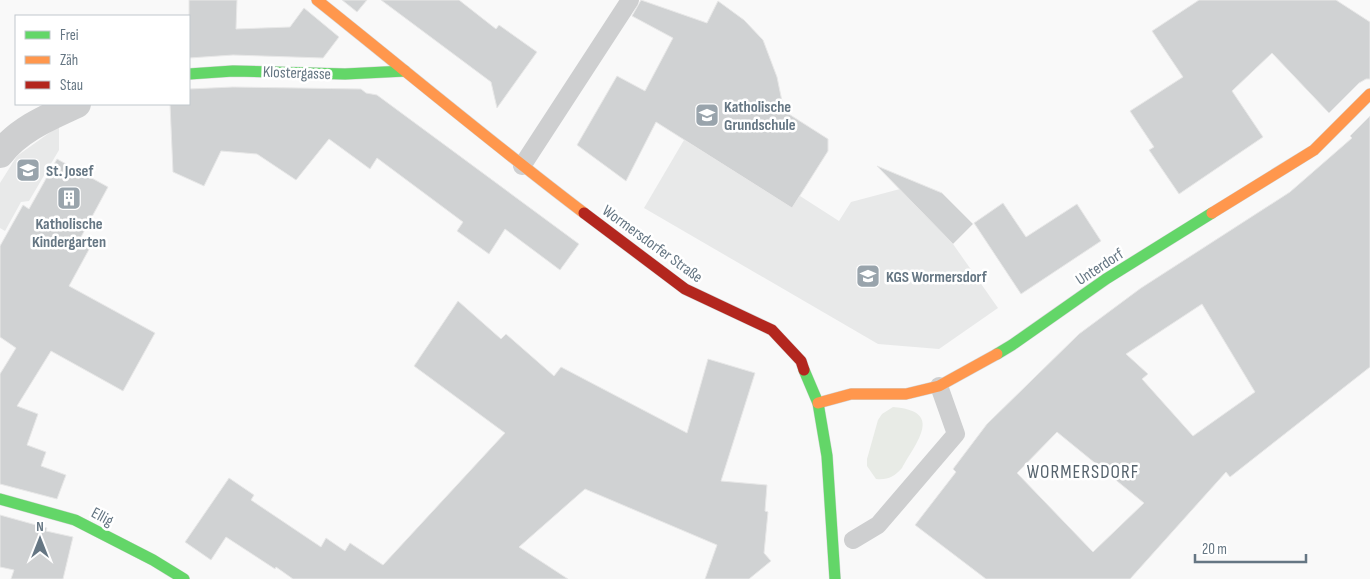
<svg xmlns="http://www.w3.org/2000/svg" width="1370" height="579" font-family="'Sofia Sans Condensed',sans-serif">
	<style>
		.built { fill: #e8e9e9 }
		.green { fill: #e8ebe6 }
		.building { fill: #d0d2d3; stroke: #e8e8e8; fill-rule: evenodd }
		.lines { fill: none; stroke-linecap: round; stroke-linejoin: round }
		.fast-casing { stroke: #d5d6d7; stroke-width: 12 }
		.slow-casing { stroke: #d5d6d7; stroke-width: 12 }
		.jam-casing { stroke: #d5d6d7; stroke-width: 12 }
		.lane { stroke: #cecfd0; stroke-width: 18 }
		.street { stroke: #cecfd0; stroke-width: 28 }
		.fast { stroke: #63d668; stroke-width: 11 }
		.slow { stroke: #ff974d; stroke-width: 11 }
		.jam { stroke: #b3261e; stroke-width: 11 }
		.labels { text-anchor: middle; stroke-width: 5; stroke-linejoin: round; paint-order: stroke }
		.street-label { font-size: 16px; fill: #657683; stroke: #fff }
		.poi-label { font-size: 16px; font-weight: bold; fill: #657683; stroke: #fff; text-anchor: start }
		.quarter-label { font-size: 19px; letter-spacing: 1px; fill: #57646e; stroke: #fff }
	</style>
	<rect width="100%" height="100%" fill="#f9f9f9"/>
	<!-- built -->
	<g class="built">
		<polygon points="59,126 59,150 29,201 21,202 5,231 0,228 0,183 17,156"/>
		<polygon points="684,140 792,208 800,196 839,221 851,202 900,189 953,244 998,308 939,349 878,344 644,208"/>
	</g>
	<!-- green -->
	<path class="green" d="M893,407C944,411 917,441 902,468C894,477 888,480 876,479L867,466V459L878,420L882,414Z"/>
	<!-- building -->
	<g class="building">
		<polygon points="189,0 237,0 236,29 290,27 304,8 339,37 323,58 233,55 189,58"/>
		<polygon points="342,0 367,0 357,12"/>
		<polygon points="381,0 459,0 496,29 499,25 537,52 497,108 491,82"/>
		<polygon points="641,0 707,23 718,1 744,20 763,40 777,77 784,111 828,139 828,151 792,208 656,122 626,181 577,145 617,76 645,91 673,38 632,16"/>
		<polygon points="1199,0 1336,0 1370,22 1370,79 1366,79 1359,83 1329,113 1272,53 1232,91 1263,137 1179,194 1149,150 1154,147 1130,111 1183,77 1152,31"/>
		<polygon points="233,87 361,89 366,93 377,95 579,244 560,270 505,229 489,254 457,231 463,222 377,158 370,169 329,139 296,180 257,154 221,151 204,186 173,172 170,104 189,104 189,89"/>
		<path d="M1370,116V367L1230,477L1226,472L1130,579H986L915,525L956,472L953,469L987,424L1079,334L1141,288L1290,192L1352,138L1350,136ZM1202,304L1255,392L1193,436L1142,379L1148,374L1126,354ZM1057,432L1144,503L1093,552L1017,473Z"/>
		<polygon points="57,159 108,187 81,237 92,244 69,286 155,333 123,391 51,351 17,406 38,414 27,445 46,452 41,466 66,475 57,499 0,484 0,374 16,348 0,337 0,246 23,205 29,209"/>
		<polygon points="877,166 942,193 973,224 953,244"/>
		<polygon points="1003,203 1026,237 1077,204 1101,241 1021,294 974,223"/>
		<polygon points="458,301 501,339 506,334 554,376 561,367 687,433 708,359 755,373 721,481 767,485 765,511 768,512 764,553 771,561 749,579 705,579 717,545 585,489 519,547 568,579 293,579 276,567 275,569 226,537 211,560 185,542 229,478 254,495 251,500 321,547 326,538 345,551 350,543 383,565 505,433 414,366"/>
		<polygon points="0,515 47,528 46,531 73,537 63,579 11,579 14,570 0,567"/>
	</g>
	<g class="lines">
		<!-- fast casing -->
		<g class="fast-casing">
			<g id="fast">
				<polyline points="189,74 233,71 345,74 405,71"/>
				<polyline points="997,354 1012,345 1106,279 1212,213"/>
				<polyline points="804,370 818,403 827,456 835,579"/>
				<polyline points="0,499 75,520 153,560 184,579"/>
			</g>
		</g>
		<!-- slow casing -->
		<g class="slow-casing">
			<g id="slow">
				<path d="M317,0C406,71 493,144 584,213"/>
				<polyline points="1212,213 1314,150 1370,94"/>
				<polyline points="818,403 851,394 906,394 939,386 997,354"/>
			</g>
		</g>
		<!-- jam casing -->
		<g class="jam-casing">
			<polyline id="jam" points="584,213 685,289 772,330 801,361 804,370"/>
		</g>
		<!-- lane -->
		<g class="lane">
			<polyline points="522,166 630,0"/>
			<polyline points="853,540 878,525 956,434 939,386"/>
		</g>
		<!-- street -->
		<path class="street" d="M0,154C19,129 49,117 77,104"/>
		<!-- fast -->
		<use href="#fast" class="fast"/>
		<!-- slow -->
		<use href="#slow" class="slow"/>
		<!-- jam -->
		<use href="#jam" class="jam"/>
	</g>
	<!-- icons -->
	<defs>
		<g id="school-square" transform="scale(1.25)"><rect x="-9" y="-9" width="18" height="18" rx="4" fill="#99a4ac" stroke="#fff"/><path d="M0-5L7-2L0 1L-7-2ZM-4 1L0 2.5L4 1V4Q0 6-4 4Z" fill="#fff"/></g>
		<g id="building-square" transform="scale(1.25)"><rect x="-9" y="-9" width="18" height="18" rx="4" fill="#99a4ac" stroke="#fff"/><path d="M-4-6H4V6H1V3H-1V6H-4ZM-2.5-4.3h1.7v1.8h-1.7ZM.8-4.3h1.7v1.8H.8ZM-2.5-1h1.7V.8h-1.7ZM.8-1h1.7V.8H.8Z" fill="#fff"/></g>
	</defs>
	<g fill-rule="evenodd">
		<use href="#school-square" x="707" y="115"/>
		<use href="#school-square" x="28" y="170"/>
		<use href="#building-square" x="69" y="198"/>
		<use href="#school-square" x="868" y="276"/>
	</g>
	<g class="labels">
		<!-- street labels -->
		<g class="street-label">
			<text transform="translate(297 72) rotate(2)" y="6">Klostergasse</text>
			<text transform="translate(653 243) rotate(36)" y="6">Wormersdorfer Straße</text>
			<text transform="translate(1099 266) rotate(-33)" y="6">Unterdorf</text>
			<text transform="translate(103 516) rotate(28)" y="6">Ellig</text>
		</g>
		<!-- poi labels -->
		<g class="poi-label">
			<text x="724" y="112">Katholische<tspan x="724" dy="18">Grundschule</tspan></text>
			<text x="46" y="176">St. Josef</text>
			<text x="69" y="229" text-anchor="middle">Katholische<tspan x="69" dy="18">Kindergarten</tspan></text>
			<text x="886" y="282">KGS Wormersdorf</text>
		</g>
		<!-- quarter labels -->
		<g class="quarter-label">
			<text x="1083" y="478">WORMERSDORF</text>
		</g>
	</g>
	<!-- legend -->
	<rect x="15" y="15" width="175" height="90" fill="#ffffff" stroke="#c1c8cd"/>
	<rect x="25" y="31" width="25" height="8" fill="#63d668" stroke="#c1c8cd"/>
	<text x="60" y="40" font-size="15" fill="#657683">Frei</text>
	<rect x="25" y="56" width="25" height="8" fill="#ff974d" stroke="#c1c8cd"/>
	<text x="60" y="65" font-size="15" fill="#657683">Zäh</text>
	<rect x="25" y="81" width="25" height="8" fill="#b3261e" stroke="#c1c8cd"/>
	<text x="60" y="90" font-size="15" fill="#657683">Stau</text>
	<!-- north arrow -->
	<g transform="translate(40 539)" stroke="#ffffff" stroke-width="4" paint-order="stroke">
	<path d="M0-4L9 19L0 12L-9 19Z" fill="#657683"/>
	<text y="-8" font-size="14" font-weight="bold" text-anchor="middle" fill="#657683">N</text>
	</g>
	<!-- scale -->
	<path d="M1195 554v8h111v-8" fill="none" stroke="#657683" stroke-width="2.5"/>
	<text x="1202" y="554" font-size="15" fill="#657683" stroke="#ffffff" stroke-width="4" paint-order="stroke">20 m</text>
</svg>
